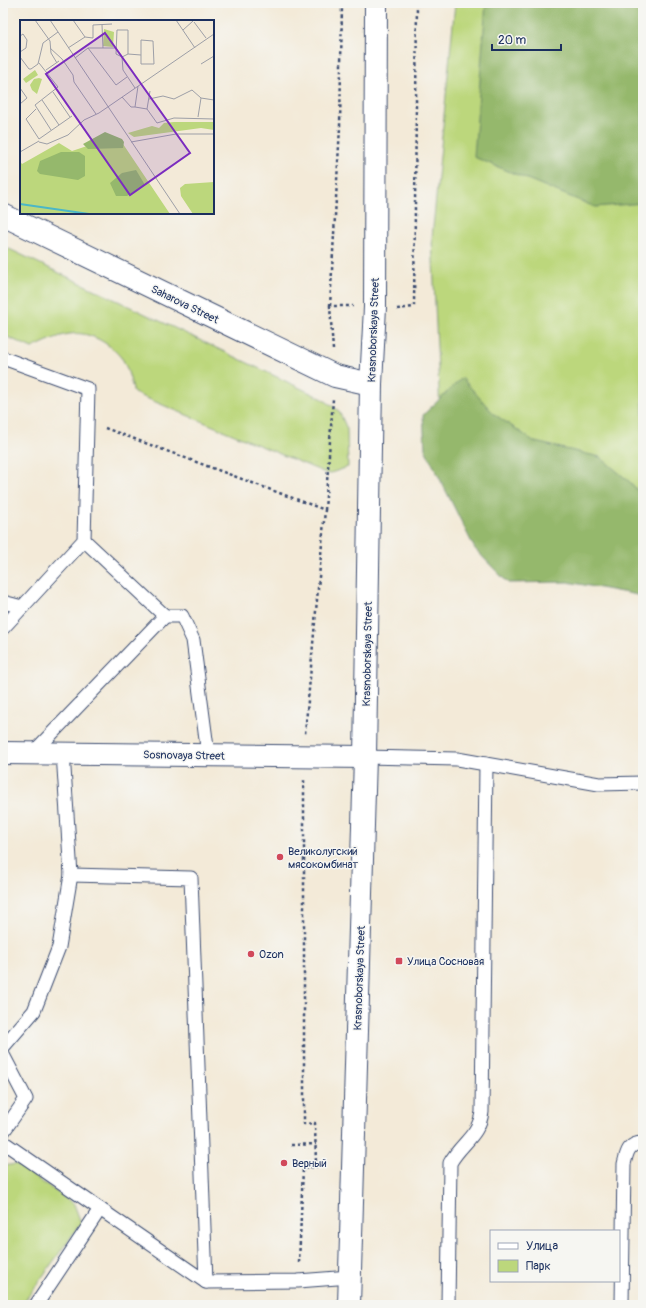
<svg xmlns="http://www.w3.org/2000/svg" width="646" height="1308" font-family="Pangolin,sans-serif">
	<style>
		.green { fill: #bcd77c; stroke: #6c836d }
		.forest { fill: #95b86c; stroke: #587465 }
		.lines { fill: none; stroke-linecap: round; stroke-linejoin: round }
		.lane-casing { stroke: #3b4b70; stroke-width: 15 }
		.street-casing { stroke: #3b4b70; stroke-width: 24 }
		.secondary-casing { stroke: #3b4b70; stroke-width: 24 }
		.path { stroke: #3b4b70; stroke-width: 2.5; stroke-dasharray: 3 3; stroke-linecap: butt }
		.lane { stroke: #fff; stroke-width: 13 }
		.street { stroke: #fff; stroke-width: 22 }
		.secondary { stroke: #fff; stroke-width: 22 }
		.poi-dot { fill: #d1495b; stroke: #f6f6f2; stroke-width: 1.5 }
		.labels { text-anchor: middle; stroke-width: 3; stroke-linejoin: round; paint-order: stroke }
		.street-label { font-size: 11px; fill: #1b2f5e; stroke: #f6f6f2 }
		.poi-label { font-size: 11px; fill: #1b2f5e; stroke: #f6f6f2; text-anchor: start }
		.inset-river { fill: none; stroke: #4bb7c7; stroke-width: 2 }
		.inset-road { fill: none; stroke: #9d9fa7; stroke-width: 1 }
		.view { fill: #7b2cbf; fill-opacity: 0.15; stroke: #7b2cbf; stroke-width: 2 }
		.inset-edge { fill: none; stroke: #1b2f5e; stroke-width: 2 }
	</style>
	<rect width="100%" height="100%" fill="#f6f6f2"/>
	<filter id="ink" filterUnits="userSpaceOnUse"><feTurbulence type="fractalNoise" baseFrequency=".025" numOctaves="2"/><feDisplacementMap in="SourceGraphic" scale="8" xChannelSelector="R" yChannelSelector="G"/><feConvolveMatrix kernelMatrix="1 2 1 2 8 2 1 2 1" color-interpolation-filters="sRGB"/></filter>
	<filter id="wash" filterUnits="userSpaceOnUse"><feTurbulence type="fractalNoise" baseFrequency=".012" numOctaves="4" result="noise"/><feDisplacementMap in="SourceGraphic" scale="16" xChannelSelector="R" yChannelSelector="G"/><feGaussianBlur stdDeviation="0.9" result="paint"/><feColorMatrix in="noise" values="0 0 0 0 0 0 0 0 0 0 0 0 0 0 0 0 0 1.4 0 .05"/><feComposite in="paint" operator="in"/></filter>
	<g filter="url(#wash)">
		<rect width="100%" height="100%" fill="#f3ead8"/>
		<!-- green -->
		<g class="green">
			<polygon points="455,3 643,3 643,560 440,413 432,238"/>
			<path d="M3,246L323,399L339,411L347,429L348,467L328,474L134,393C131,383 128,369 123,360C118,353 112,348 105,343C77,325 59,336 32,348L3,335Z"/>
			<polygon points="16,1164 74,1204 81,1223 22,1305 3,1305 3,1166"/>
		</g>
		<!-- forest -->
		<g class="forest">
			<polygon points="486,3 643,3 643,203 595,207 474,157"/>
			<polygon points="462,378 494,414 535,442 600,457 631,483 643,497 643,596 568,582 508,583 475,549 425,449 423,415"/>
		</g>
	</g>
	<g filter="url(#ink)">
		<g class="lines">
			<!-- lane casing -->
			<g class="lane-casing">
				<g id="lane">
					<polyline points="3,358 88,389 84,540 3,628"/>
					<polyline points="3,602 22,607"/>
					<polyline points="165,616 182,616 193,640 208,755"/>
					<polyline points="33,753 165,616 84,540"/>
					<polyline points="365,757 457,759 599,784 643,783"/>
					<polyline points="71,875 191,878 206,1282 298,1281 350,1277"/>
					<polyline points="3,1047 34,1011 59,947 71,875 63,753"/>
					<polyline points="3,1055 26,1099 3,1132"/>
					<polyline points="3,1142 100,1209 36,1305"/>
					<polyline points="100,1209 206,1282"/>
					<path d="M448,1305L450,1163C461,1143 479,1136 482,1112L486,764"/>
					<path d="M622,1305L624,1164C627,1151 629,1143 643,1143"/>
				</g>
			</g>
			<!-- street casing -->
			<g class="street-casing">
				<polyline id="street" points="3,753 365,757"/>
			</g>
			<!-- secondary casing -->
			<g class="secondary-casing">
				<g id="secondary">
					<polyline points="3,215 335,376 371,384"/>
					<polyline points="349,1305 365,757 371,384 375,307 376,3"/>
				</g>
			</g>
			<!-- path -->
			<g class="path">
				<polyline points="330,306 340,127 342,3"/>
				<polyline points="397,309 414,307 417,3"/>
				<polyline points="333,350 330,306 353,306"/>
				<polyline points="105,428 325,510 305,734"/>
				<polyline points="325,510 333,399"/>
				<polyline points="291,1145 316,1144"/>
				<polyline points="299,1263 303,1168 316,1167 315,1123 304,1124 304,779"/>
			</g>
			<!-- lane -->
			<use href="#lane" class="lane"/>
			<!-- street -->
			<use href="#street" class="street"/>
			<!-- secondary -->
			<use href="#secondary" class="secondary"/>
		</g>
	</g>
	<!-- markers -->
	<g class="poi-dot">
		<circle cx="280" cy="857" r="4"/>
		<circle cx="251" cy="954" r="4"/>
		<rect x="395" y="957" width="8" height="8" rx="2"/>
		<circle cx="284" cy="1163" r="4"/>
	</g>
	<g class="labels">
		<!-- street labels -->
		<g class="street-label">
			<text transform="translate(185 304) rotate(26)" y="4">Saharova Street</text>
			<text transform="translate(373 330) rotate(-88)" y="4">Krasnoborskaya Street</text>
			<text transform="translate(367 654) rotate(-89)" y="4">Krasnoborskaya Street</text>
			<text transform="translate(184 755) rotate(1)" y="4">Sosnovaya Street</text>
			<text transform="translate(359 978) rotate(-88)" y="4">Krasnoborskaya Street</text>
		</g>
		<!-- poi labels -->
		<g class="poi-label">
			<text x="288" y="855">Великолугский<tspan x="288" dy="13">мясокомбинат</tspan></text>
			<text x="259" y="958">Ozon</text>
			<text x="407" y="965">Улица Сосновая</text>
			<text x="292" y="1167">Верный</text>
		</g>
	</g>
	<!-- overview -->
	<g transform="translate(20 20)">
		<rect width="194" height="194" fill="#f3ead8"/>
		<path d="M84,9L94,12L93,27L83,26ZM15,50L18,55L6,63L3,59ZM19,58L22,59L17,74L12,70L10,65L14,59ZM154,102H194V110L181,108L114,117L108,113L132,106L139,108L144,103ZM39,123L52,131L73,124H103L150,194H0V141L2,144ZM194,162V194H173L161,176L160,168L165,164Z" fill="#bcd77c"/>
		<path d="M85,112L102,119L104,122L103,128L68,129L63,124ZM41,132H59L65,136V156L58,160L20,154L17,151L20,141ZM116,150L125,165L107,176H96L90,163L102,153Z" fill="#95b86c"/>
		<path class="inset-river" d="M0,184L69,194"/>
		<path class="inset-road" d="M15,0L30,21L31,33L37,43M30,0L160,194M156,0L175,28M174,2L186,18M82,5L83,28H97M163,10L173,1M0,16L3,14L7,20L6,28L0,32M65,17L73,18V5L92,4M30,28L42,39L53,55L54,62L76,94M48,28L65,17L53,0M68,28H83M108,34L121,35V20L133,21L134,44H121V35M0,37L9,49H11L18,44L23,23L38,12M102,37L108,34V10H97L96,34L102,37L103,50L115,68M55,38L68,28L96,65L107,57M19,43L38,67L15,85L31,110M181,44L194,36M26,50L39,41M118,66L115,87L127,89M0,68L7,78L0,84M130,71L127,89L137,103L154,98L194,99M33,72L50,97M102,77L111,87H115M129,79L143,76L154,79L172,70L181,78M22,80L39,105M16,89L6,99L19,119L52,96M178,97L181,78L194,80M19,122L27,124L48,115L64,100L79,93L194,14M111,122L156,114H194M0,132L19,121"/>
		<path class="view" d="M85,13L170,133L110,175L26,54Z"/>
		<rect width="194" height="194" class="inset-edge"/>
	</g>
	<!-- margin -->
	<rect width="646" height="1308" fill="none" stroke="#f6f6f2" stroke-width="16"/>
	<!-- legend -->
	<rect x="490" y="1230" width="130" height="52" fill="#f6f6f2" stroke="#9ea6b7"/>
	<rect x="498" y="1243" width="20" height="6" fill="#ffffff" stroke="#9ea6b7"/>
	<text x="526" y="1250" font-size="12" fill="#1b2f5e">Улица</text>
	<rect x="498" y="1260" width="20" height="12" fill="#bcd77c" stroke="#9ea6b7"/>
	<text x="526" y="1270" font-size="12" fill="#1b2f5e">Парк</text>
	<!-- scale -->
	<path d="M492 44v6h69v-6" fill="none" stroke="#1b2f5e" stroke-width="2"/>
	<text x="498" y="44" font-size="12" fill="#1b2f5e" stroke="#f6f6f2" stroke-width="3" paint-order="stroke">20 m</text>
</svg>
